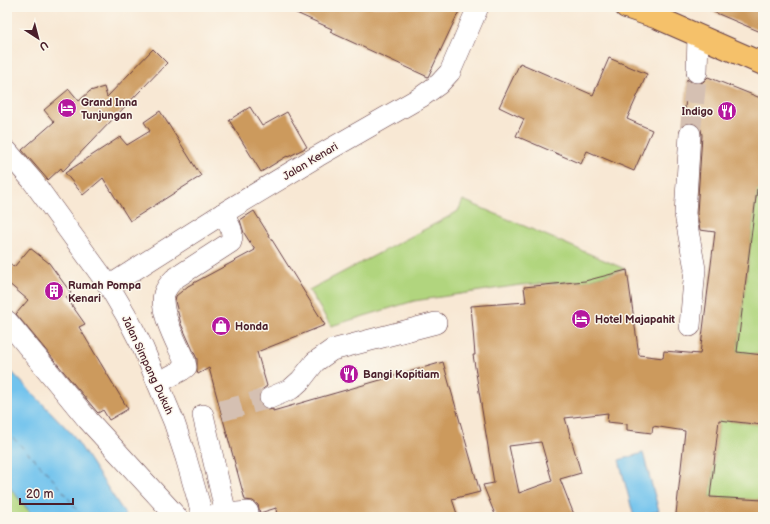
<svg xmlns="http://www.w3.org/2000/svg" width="770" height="524" font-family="'Balsamiq Sans',sans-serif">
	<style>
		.green { fill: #b1d57e; stroke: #7e7a54 }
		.water { fill: #71c3ed; stroke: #5e718c }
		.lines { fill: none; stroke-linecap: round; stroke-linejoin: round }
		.ferry { stroke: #565065; stroke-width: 1; stroke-dasharray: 5 4; stroke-linecap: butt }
		.building { fill: #cc9a5d; fill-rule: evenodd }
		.minor-tunnel { stroke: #d5c0b2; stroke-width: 21; stroke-dasharray: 21 10; stroke-linecap: butt }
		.minor-casing { stroke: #643d44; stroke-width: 22 }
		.major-casing { stroke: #643d44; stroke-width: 24 }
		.minor { stroke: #fff; stroke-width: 21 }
		.major { stroke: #f5c16b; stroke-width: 22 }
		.labels { text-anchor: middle; stroke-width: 3; stroke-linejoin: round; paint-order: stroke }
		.poi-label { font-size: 11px; font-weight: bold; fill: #4a1f2b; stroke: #fbf7ec; text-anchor: start }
		.street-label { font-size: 11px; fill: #4a1f2b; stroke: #fbf7ec }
	</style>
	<rect width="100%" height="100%" fill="#fbf7ec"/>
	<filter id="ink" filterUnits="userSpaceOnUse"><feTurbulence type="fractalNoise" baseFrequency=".025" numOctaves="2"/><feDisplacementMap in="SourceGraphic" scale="8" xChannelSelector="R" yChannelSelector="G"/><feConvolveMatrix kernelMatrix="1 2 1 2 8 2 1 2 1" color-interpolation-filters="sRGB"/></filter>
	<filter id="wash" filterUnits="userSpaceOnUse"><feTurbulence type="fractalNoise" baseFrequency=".012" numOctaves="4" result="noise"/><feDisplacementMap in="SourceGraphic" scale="16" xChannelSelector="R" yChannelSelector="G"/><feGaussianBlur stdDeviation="0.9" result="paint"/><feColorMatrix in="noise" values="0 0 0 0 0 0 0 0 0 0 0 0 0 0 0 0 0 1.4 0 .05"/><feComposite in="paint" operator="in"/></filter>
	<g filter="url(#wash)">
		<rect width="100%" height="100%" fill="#f8e8d4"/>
		<!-- green -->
		<g class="green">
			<polygon points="757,189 763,192 763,355 737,352"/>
			<polygon points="463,200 625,269 585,281 520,285 414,301 331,326 309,290 450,216 458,211"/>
			<polygon points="723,387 732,388 729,421 763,425 763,500 710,497"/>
			<polygon points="7,484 34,517 7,517"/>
		</g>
		<!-- water -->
		<g class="water">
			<polygon points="7,367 73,435 127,517 34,517 7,484"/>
			<polygon points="643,453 659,511 634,517 619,460"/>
		</g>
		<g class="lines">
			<!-- ferry -->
			<path class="ferry" d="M7,432C33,458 62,485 81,517"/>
		</g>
		<g id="blocks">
			<!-- building -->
			<g class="building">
				<polygon points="283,7 461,7 428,77 330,32 332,29"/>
				<polygon points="702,7 763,7 763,33"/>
				<polygon points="153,49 167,63 63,171 61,168 48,180 22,150 54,122 44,110 69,89 79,101 90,91 104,87 107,97"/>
				<polygon points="609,58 647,74 627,119 652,130 634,171 587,151 581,164 516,136 524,119 499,107 520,63 593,95"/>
				<path d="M708,77L763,99V192L757,189L737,352L763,355V425L719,420L710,497L763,500V517H682V515L676,514L685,431L653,426L652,433L627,430V424L607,422L608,413L565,418L581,473L560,479L575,517H496L483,485L494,483L473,355H475L471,306L526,302L524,287L585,281L627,270L639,355L663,358L664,351L700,354L715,232L700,230L697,213L702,135L701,129L697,124L691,122L684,124L687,79L691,82L697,84L703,82ZM541,442L552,481L519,493L509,446Z"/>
				<polygon points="250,107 262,126 287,112 307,147 288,157 287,156 261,172 229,120"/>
				<polygon points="160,111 201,176 130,221 103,178 83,195 65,173 120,137 127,145 150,131 144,122"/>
				<polygon points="254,211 325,325 257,352 267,386 260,391 258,397 259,403 263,408 268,410 273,409 273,411 443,362 480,492 452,499 458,517 277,517 276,508 260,513 258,505 253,501 245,500 209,368 198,374 197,371 197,359 181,324 175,301 176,296 188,286 255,250 244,233 240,220"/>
				<polygon points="30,248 49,263 71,293 66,297 85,324 79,327 128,409 109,420 103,410 98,413 97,412 16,314 28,300 7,282 7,261 14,267"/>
			</g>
		</g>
	</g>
	<g filter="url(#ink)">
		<use href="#blocks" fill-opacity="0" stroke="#643d44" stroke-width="1"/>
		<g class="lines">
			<!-- minor-tunnel -->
			<g class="minor-tunnel">
				<polyline points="690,134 697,72"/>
				<polyline points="221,411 270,398"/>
			</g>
			<!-- minor casing -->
			<g class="minor-casing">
				<g id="minor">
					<polyline points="697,72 698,36"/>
					<polyline points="7,151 32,180 69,231 109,286 126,315 143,348 174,422 186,458 203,517"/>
					<polyline points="109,286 222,214 318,156 421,97 439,84 450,72 478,7"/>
					<polyline points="7,321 88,420 177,517"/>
					<polyline points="690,326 695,269 685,214 690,134"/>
					<path d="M158,383L182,370L186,367L185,362C178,345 159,312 164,294C166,288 170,283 174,279L231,242C234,229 229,225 222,214"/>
					<polyline points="270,398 291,389 301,380 315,362 332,350 436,323"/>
					<polyline points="203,415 226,514 206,517"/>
					<polyline points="226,514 248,512"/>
				</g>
			</g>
			<!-- major casing -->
			<g class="major-casing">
				<polyline id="major" points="626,7 658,18 763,64"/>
			</g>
			<!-- minor -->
			<use href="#minor" class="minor"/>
			<!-- major -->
			<use href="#major" class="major"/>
		</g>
	</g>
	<!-- icons -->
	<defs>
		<g id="hotel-disc" transform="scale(1)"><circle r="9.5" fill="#b5179e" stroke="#fbf7ec"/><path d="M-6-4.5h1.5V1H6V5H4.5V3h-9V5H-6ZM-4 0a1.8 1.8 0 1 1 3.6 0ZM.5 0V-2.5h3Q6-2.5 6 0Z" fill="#fff"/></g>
		<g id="restaurant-disc" transform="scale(1)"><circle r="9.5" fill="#b5179e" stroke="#fbf7ec"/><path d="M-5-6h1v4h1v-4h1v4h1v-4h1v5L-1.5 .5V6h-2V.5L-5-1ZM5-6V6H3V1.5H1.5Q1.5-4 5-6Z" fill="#fff"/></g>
		<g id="building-disc" transform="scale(1)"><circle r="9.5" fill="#b5179e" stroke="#fbf7ec"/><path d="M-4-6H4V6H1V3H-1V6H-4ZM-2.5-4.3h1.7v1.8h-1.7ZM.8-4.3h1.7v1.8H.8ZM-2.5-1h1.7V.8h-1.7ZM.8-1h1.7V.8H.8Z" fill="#fff"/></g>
		<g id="shop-disc" transform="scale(1)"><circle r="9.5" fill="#b5179e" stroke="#fbf7ec"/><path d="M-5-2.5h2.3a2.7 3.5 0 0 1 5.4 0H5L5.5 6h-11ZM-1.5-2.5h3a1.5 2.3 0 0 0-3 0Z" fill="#fff"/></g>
	</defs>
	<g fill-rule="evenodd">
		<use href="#hotel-disc" x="67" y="108"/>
		<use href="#restaurant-disc" x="727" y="111"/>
		<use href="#building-disc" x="54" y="291"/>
		<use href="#hotel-disc" x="581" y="319"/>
		<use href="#shop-disc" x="221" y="326"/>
		<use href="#restaurant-disc" x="349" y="374"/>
	</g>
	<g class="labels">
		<!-- poi labels -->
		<g class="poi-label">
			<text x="81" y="106">Grand Inna<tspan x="81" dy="13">Tunjungan</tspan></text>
			<text x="713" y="115" text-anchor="end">Indigo</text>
			<text x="68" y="289">Rumah Pompa<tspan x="68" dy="13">Kenari</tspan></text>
			<text x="595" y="323">Hotel Majapahit</text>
			<text x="235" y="330">Honda</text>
			<text x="363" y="378">Bangi Kopitiam</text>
		</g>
		<!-- street labels -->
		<g class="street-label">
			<text transform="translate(310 161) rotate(-31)" y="4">Jalan Kenari</text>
			<text transform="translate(148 365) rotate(65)" y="4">Jalan Simpang Dukuh</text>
		</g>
	</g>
	<!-- margin -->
	<rect width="770" height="524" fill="none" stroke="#fbf7ec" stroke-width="24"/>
	<!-- north arrow -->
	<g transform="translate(38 38) rotate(144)" stroke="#fbf7ec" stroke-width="3" paint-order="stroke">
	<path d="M0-3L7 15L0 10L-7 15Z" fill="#4a1f2b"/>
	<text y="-6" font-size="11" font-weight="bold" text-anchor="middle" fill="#4a1f2b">U</text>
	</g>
	<!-- scale -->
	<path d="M20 498v6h53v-6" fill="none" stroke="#4a1f2b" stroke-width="2"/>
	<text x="26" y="498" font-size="12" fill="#4a1f2b" stroke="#fbf7ec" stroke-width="3" paint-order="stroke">20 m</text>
</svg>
